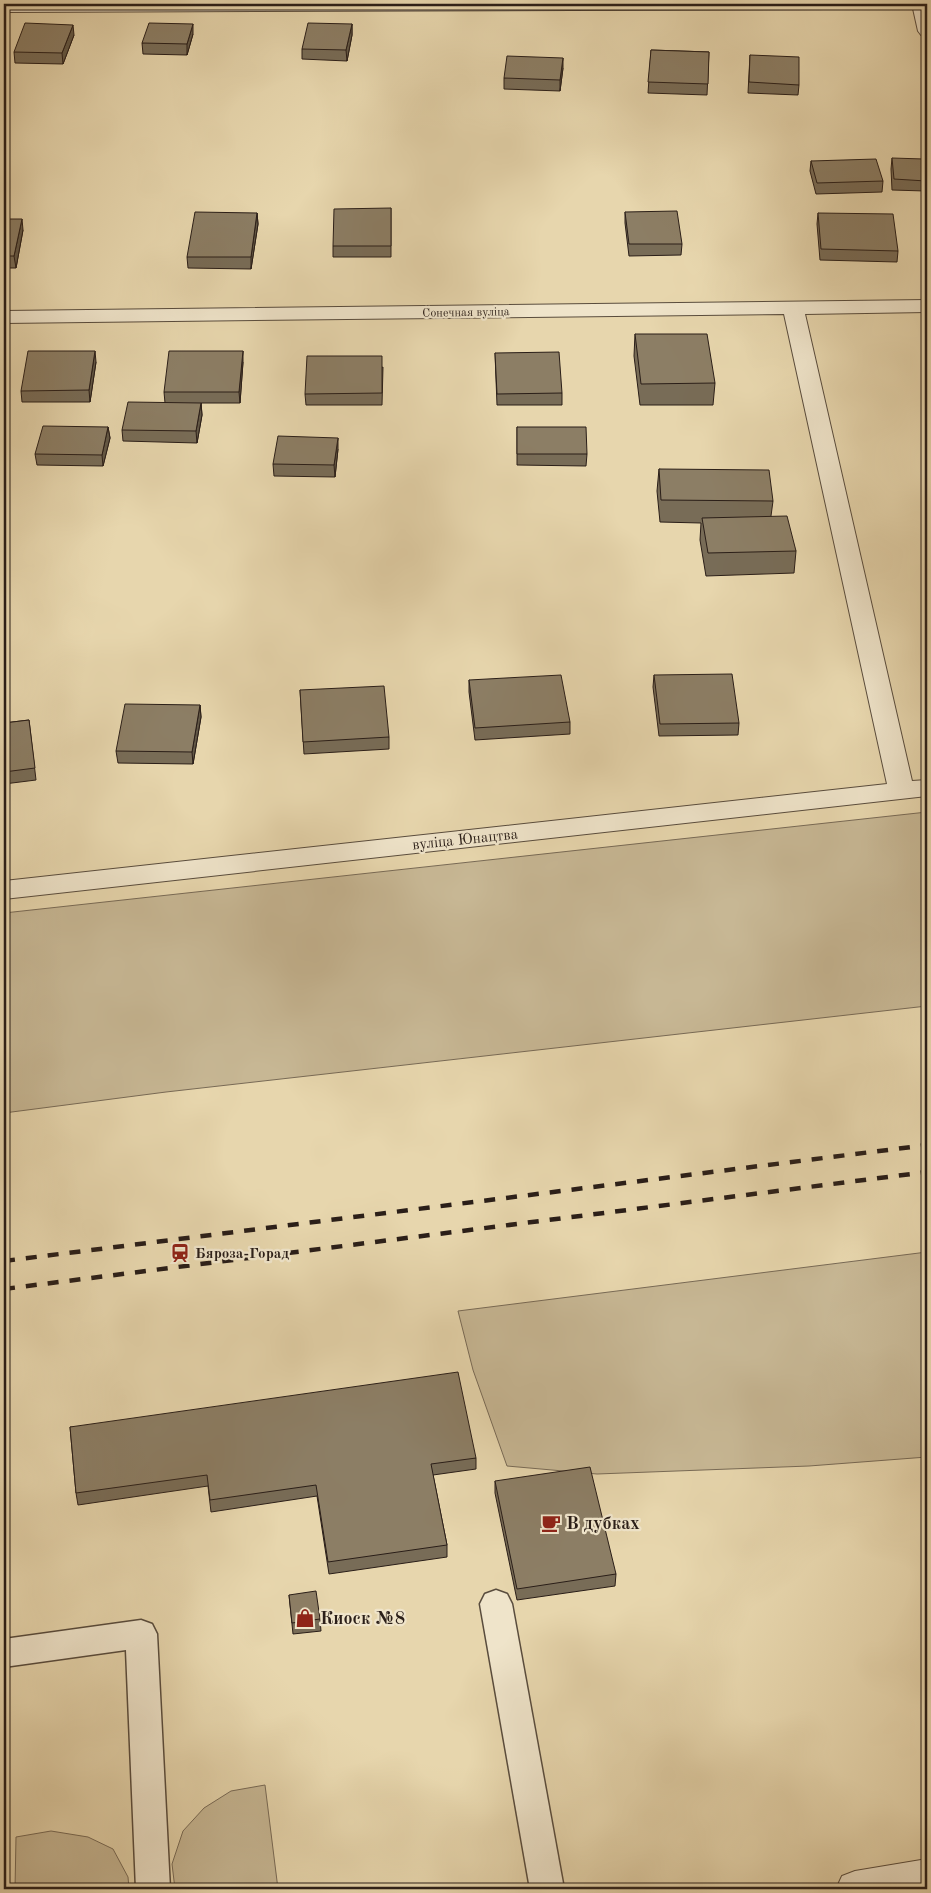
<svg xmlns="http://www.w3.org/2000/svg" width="931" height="1893" font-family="'Old Standard TT',serif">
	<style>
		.green { fill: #c7b794; stroke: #786a56 }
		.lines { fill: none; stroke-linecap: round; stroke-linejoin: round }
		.service-casing { stroke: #594c3d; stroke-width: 3 }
		.minor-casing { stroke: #594c3d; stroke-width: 2 }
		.service { fill: #efe4ca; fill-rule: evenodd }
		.minor { fill: #efe4ca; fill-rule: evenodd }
		.rail { stroke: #2a1e18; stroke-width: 4.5; stroke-dasharray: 11 11; stroke-linecap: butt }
		.wall { fill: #786c57; stroke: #2a1e18 }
		.shaded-wall { fill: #625847; stroke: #2a1e18 }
		.building { fill: #8c7e65; stroke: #2a1e18 }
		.labels { text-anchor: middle; stroke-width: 4.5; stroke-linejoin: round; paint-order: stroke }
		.far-street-label { font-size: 12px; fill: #2a1e18; stroke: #efe4ca }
		.street-label { font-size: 15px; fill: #2a1e18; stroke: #efe4ca }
		.poi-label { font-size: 15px; font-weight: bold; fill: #2a1e18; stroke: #efe4ca; text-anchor: start }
		.near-poi-label { font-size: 18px; font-weight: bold; fill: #2a1e18; stroke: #efe4ca; text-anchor: start }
	</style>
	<rect width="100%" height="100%" fill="#e7d6ad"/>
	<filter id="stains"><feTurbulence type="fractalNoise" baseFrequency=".004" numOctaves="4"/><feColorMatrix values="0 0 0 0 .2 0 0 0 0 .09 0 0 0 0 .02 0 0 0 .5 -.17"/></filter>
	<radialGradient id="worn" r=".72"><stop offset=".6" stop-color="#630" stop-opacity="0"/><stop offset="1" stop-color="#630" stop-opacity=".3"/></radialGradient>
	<!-- green -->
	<g class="green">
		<polygon points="927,812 927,1006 166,1092 4,1113 4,913"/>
		<polygon points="927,1252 927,1457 809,1466 597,1474 507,1466 473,1370 458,1311"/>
		<polygon points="265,1785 278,1889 175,1889 172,1864 183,1831 204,1808 231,1791"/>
		<polygon points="51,1831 88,1837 113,1849 128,1877 129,1889 15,1889 16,1837"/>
	</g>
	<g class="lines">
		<!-- service casing -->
		<g class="service-casing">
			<g id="service">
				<polygon points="496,1590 507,1594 512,1604 564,1889 530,1889 480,1604 485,1594"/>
				<polygon points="141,1620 152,1624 157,1634 170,1889 136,1889 126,1650 4,1667 4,1639"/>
			</g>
		</g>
		<!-- minor casing -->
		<g class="minor-casing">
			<g id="minor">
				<polygon points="4,4 838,4 835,8 829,9 4,12"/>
				<polygon points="912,4 927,4 927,36 921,35 918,31"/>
				<polygon points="927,300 927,312 805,314 912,781 927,780 927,796 4,899 4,881 887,784 784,314 4,323 4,311"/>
				<polygon points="927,1859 927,1889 836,1889 842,1876 855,1871"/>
			</g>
		</g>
		<!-- service -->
		<use href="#service" class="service"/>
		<!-- minor -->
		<use href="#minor" class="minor"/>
		<!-- rail -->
		<g class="rail">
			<polyline points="4,1261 927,1145"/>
			<polyline points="4,1289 927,1172"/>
		</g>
	</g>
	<!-- wall -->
	<g class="wall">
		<polygon points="352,24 352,35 347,61 302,59 302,49"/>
		<polygon points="193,34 187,55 143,54 142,43"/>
		<polygon points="74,35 63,64 15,63 14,52"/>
		<polygon points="651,50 709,52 707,95 648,93"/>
		<polygon points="750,55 799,85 798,95 748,93"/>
		<polygon points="563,68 560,91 504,89 504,78"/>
		<polygon points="892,158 926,181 925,191 892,190 891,169"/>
		<polygon points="811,161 883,181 882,192 816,194 810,171"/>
		<polygon points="391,208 391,257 333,257 333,246"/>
		<polygon points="625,212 682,244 681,255 629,256 625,223"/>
		<polygon points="257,213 258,224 251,269 188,268 187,257"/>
		<polygon points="818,213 898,251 897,262 820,260 817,224"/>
		<polygon points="4,219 23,230 16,268 4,268"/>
		<polygon points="635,334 715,383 713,405 640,405 634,356"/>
		<polygon points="495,353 562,393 562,405 497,405"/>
		<polygon points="96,362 90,402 22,402 21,391"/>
		<polygon points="243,362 240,403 201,403 202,415 197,443 123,441 122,430 165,403 164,392"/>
		<polygon points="383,367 382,405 306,405 305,394"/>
		<polygon points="108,427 110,438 103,466 37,465 35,454"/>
		<polygon points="517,427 587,454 586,466 517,465"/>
		<polygon points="338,449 335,477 274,476 273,464"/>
		<polygon points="659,469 773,501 771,516 796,551 794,573 706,576 700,540 701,523 660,522 657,491"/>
		<polygon points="654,675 739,723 738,735 659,736 653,687"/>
		<polygon points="469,680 570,722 570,734 475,740 469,692"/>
		<polygon points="300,690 389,737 389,749 304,754"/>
		<polygon points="200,705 201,717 193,764 118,763 116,751"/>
		<polygon points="29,720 36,780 4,784 4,723"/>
		<polygon points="70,1427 476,1458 476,1469 433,1475 447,1545 447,1557 329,1574 317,1496 211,1512 208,1486 78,1505 76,1493"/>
		<polygon points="495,1481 616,1574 615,1586 517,1600 495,1493"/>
		<polygon points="289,1595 320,1619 321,1631 293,1634"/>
	</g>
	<!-- shaded-wall -->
	<g class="shaded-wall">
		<polygon points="193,24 193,34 187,55 187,44"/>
		<polygon points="352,24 352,35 347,61 346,50"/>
		<polygon points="73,25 74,35 63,64 62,53"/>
		<polygon points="563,58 563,68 560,91 560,80"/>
		<polygon points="257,213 258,224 251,269 251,257"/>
		<polygon points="22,219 23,230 16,268 14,256"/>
		<polygon points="95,351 96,362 90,402 89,390"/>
		<polygon points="243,351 243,362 240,403 239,392"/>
		<polygon points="201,403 202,415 197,443 196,431"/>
		<polygon points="108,427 110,438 103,466 102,455"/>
		<polygon points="338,438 338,449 335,477 334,465"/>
		<polygon points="200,705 201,717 193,764 192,752"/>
	</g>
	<!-- building -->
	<g class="building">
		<polygon points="25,23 73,25 62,53 14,52"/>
		<polygon points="149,23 193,24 187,44 142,43"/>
		<polygon points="308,23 352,24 346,50 302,49"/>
		<polygon points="651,50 709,52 708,84 648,82"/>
		<polygon points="750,55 799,57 799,85 749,82"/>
		<polygon points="507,56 563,58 560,80 504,78"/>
		<polygon points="892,158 924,159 926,181 894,179"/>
		<polygon points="876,159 883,181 817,183 811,161"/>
		<polygon points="391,208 391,246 333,246 334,209"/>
		<polygon points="677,211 682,244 629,244 625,212"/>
		<polygon points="195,212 257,213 251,257 187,257"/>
		<polygon points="818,213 893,214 898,251 821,249"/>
		<polygon points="4,219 22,219 14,256 4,256"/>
		<polygon points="635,334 707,334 715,383 641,384"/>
		<polygon points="28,351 95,351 89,390 21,391"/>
		<polygon points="169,351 243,351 239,392 164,392"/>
		<polygon points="559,352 562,393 497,394 495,353"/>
		<polygon points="307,356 382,356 382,393 305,394"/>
		<polygon points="128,402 201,403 196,431 122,430"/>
		<polygon points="43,426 108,427 102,455 35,454"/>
		<polygon points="517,427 586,427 587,454 517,454"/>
		<polygon points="278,436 338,438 334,465 273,464"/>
		<polygon points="659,469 769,470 773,501 661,500"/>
		<polygon points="787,516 796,551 708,553 702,518"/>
		<polygon points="732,674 739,723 660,724 654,675"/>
		<polygon points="561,675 570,722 475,728 469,680"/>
		<polygon points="384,686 389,737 303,742 300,690"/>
		<polygon points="125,704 200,705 192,752 116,751"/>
		<polygon points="29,720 35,768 4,772 4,723"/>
		<polygon points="458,1372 476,1458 431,1464 447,1545 328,1562 316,1485 210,1500 207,1475 76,1493 70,1427"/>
		<polygon points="590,1467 616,1574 517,1589 495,1481"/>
		<polygon points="316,1591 320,1619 292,1623 289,1595"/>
	</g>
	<!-- icons -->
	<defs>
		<g id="station-bare" transform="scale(1.5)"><path d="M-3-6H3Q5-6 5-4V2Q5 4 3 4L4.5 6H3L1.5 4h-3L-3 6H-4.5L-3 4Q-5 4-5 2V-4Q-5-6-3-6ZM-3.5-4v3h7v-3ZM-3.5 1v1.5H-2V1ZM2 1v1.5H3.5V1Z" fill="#8f2418" stroke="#efe4ca" stroke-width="2.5" paint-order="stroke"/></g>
		<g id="cafe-bare" transform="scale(1.5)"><path d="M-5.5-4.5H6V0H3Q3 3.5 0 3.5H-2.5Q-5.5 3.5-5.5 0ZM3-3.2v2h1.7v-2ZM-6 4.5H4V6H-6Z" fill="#8f2418" stroke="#efe4ca" stroke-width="2.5" paint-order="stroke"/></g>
		<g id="shop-bare" transform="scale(1.5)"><path d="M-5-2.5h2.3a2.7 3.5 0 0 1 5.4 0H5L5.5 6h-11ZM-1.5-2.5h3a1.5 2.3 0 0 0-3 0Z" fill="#8f2418" stroke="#efe4ca" stroke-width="2.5" paint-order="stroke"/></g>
	</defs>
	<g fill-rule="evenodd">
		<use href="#station-bare" x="180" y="1253"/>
		<use href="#cafe-bare" x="551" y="1523"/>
		<use href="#shop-bare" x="305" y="1618"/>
	</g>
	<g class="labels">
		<!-- far-street labels -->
		<g class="far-street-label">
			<text transform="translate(466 312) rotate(-1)" y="4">Сонечная вуліца</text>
		</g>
		<!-- street labels -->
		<g class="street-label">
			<text transform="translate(465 839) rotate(-6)" y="5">вуліца Юнацтва</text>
		</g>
		<!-- poi labels -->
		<g class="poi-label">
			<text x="195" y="1258">Бяроза-Горад</text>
		</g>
		<!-- near-poi labels -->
		<g class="near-poi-label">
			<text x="566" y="1529">В дубках</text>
			<text x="320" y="1624">Киоск №8</text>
		</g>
	</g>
	<!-- margin -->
	<rect width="931" height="1893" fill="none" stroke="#e7d6ad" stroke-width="20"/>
	<rect x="5" y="5" width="921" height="1883" fill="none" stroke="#2a1e18" stroke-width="2.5"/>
	<rect x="10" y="10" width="911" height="1873" fill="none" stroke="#2a1e18"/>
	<rect width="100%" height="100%" filter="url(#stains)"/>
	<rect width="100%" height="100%" fill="url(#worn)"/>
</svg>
